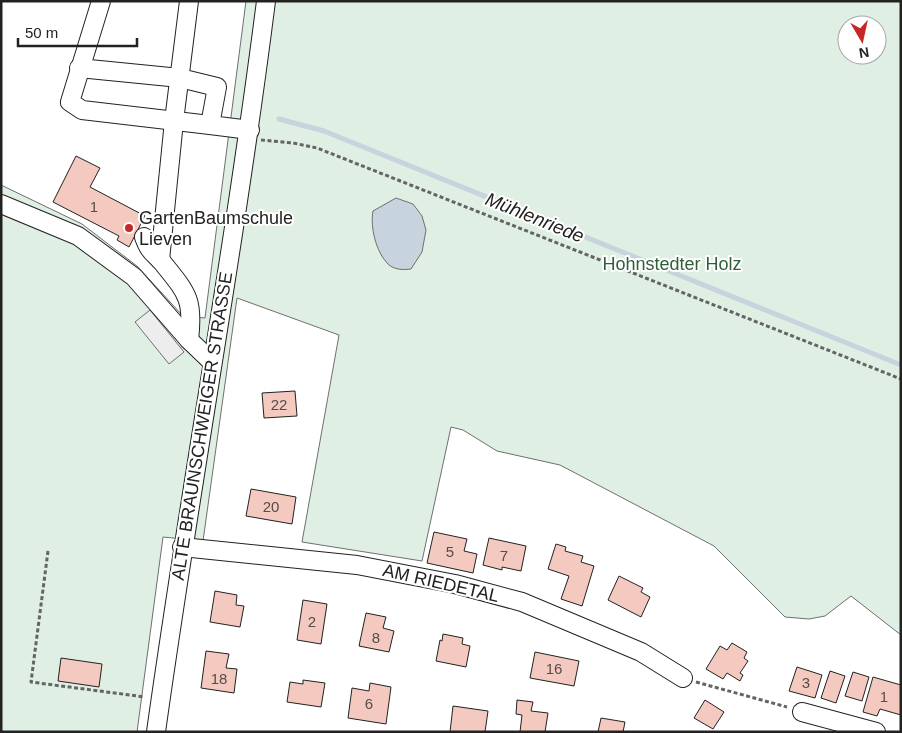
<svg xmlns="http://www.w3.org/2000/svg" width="902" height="733" font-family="Arial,sans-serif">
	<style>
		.green { fill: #e0efe3; stroke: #6f6f6f; fill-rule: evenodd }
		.parking { fill: #ededed; stroke: #6f6f6f }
		.water { fill: #c7d3dd; stroke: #6f6f6f }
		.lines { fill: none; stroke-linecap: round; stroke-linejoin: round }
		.stream { stroke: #c7d3dd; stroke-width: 5 }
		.building { fill: #f3c9c0; stroke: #222 }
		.minor-casing { stroke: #222; stroke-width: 20 }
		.path { stroke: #646464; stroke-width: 3; stroke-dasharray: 4 2.5; stroke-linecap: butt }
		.minor { stroke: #fff; stroke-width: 18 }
		.poi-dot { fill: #c62828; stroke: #fff; stroke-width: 2 }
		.labels { text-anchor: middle; stroke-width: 4; stroke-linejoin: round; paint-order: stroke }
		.number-label { font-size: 15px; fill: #564c4a }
		.poi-label { font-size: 18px; fill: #222; stroke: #fff; text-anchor: start }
		.park-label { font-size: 18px; fill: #2f5e38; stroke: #fff }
		.street-label { font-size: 18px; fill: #222; stroke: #fff }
		.water-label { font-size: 19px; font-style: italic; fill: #222; stroke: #fff }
	</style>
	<rect width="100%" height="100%" fill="#fff"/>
	<!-- green -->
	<path class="green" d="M246,1H901V635L851,596L825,616L809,619L785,617L714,546L560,465L497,451L463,430L451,427L422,561L302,542L339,335L237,298L203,541L163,537L137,732H1V185L82,224L137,266L183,316L205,318ZM847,25H877V55H847Z"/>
	<!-- parking -->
	<polygon class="parking" points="150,310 184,352 169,364 135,322"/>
	<!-- water -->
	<path class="water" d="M396,198L413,204L422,216L426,230L422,252L411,269C404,270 394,270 388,264C376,252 370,227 373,211Z"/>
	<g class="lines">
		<!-- stream -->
		<polyline class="stream" points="279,119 324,131 901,365"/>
	</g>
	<!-- building -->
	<g class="building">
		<polygon points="76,156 100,168 90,187 145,216 129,247 117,240 119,236 53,202"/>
		<polygon points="295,391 297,416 264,418 262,393"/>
		<polygon points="251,489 296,497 292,524 246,516"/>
		<polygon points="434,532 467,539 464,551 477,554 473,573 427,563"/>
		<polygon points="489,538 526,546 521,571 502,567 502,570 483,565"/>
		<polygon points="556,544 566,547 565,551 583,556 581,562 594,566 582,606 561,599 569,576 548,569"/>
		<polygon points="619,576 643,588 641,592 650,597 641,617 608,600"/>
		<polygon points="215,591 237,595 236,605 244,606 240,627 210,622"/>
		<polygon points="303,600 327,604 321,644 297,640"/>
		<polygon points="366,613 386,617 383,628 394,631 389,652 359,646"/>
		<polygon points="443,634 463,638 462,644 470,646 466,667 436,661 440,640 442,641"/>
		<polygon points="732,643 747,652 744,658 748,661 740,673 743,675 740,681 727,673 723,679 706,669 720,646 727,650"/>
		<polygon points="206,651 229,654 226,668 237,669 234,693 201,688"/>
		<polygon points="535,652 579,661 574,686 530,678"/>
		<polygon points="61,658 102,664 99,687 58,681"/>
		<polygon points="797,667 822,675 815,698 789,691"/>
		<polygon points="830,671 845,676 836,703 821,698"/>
		<polygon points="853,672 869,677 862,701 845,696"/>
		<polygon points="873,677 901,685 901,715 880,709 877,716 863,712"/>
		<polygon points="303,680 325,683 321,707 287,702 290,682 303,684"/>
		<polygon points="370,683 391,687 386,724 348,718 352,688 369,691"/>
		<polygon points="517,700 533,702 531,711 548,713 545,732 520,732 522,715 516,714"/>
		<polygon points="705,700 724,712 713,729 694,718"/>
		<polygon points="453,706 488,711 485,732 450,732"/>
		<polygon points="601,718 625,722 623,732 598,732"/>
	</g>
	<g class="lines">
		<!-- minor casing -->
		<g class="minor-casing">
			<g id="minor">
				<polyline points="101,1 70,102 82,110 210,125"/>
				<polyline points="79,68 180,78 217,87 210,125 250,130"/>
				<polyline points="1,204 78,236 134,277 189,340 212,362"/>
				<path d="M144,237C150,253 152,251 162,262C187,293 194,299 189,340"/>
				<polyline points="160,260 174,121 189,1"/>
				<polyline points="182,547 357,565 455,584 522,602 641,652 683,678"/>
				<polyline points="802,712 876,732"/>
				<path d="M156,732C190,488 235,246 266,1"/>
			</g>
		</g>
		<!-- path -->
		<g class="path">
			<polyline points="261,140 293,143 317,148 901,379"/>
			<polyline points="48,551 31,682 145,697"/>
			<polyline points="696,682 787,707"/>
		</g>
		<!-- minor -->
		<use href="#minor" class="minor"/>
	</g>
	<!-- markers -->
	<circle class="poi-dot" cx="129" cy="228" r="5"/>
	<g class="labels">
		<!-- number labels -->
		<g class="number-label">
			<text x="94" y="212">1</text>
			<text x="279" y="410">22</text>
			<text x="271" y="512">20</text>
			<text x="450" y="557">5</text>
			<text x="504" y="561">7</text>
			<text x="312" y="627">2</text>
			<text x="376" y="643">8</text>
			<text x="554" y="674">16</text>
			<text x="219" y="684">18</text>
			<text x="806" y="688">3</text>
			<text x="884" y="702">1</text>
			<text x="369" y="709">6</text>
		</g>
		<!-- poi labels -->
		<g class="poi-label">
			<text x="139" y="224">GartenBaumschule<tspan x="139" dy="21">Lieven</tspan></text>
		</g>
		<!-- park labels -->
		<g class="park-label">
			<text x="672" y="270">Hohnstedter Holz</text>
		</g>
		<!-- street labels -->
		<g class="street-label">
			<text transform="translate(202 426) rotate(-81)" y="6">ALTE BRAUNSCHWEIGER STRASSE</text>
			<text transform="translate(441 583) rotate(13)" y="6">AM RIEDETAL</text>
		</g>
		<!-- water labels -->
		<g class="water-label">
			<text transform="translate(535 217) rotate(22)" y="7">Mühlenriede</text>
		</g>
	</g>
	<!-- border -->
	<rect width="902" height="733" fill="none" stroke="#222222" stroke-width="5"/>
	<!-- north arrow -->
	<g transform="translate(862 40) rotate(171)"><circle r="24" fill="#ffffff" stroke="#a7a7a7"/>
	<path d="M0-4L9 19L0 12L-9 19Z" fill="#c62828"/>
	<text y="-8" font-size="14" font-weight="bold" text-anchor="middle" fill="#222222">N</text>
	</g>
	<!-- scale -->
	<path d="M18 38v8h119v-8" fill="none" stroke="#222222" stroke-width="2.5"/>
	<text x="25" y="38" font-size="15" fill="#222222" stroke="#ffffff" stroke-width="4" paint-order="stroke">50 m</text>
</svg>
